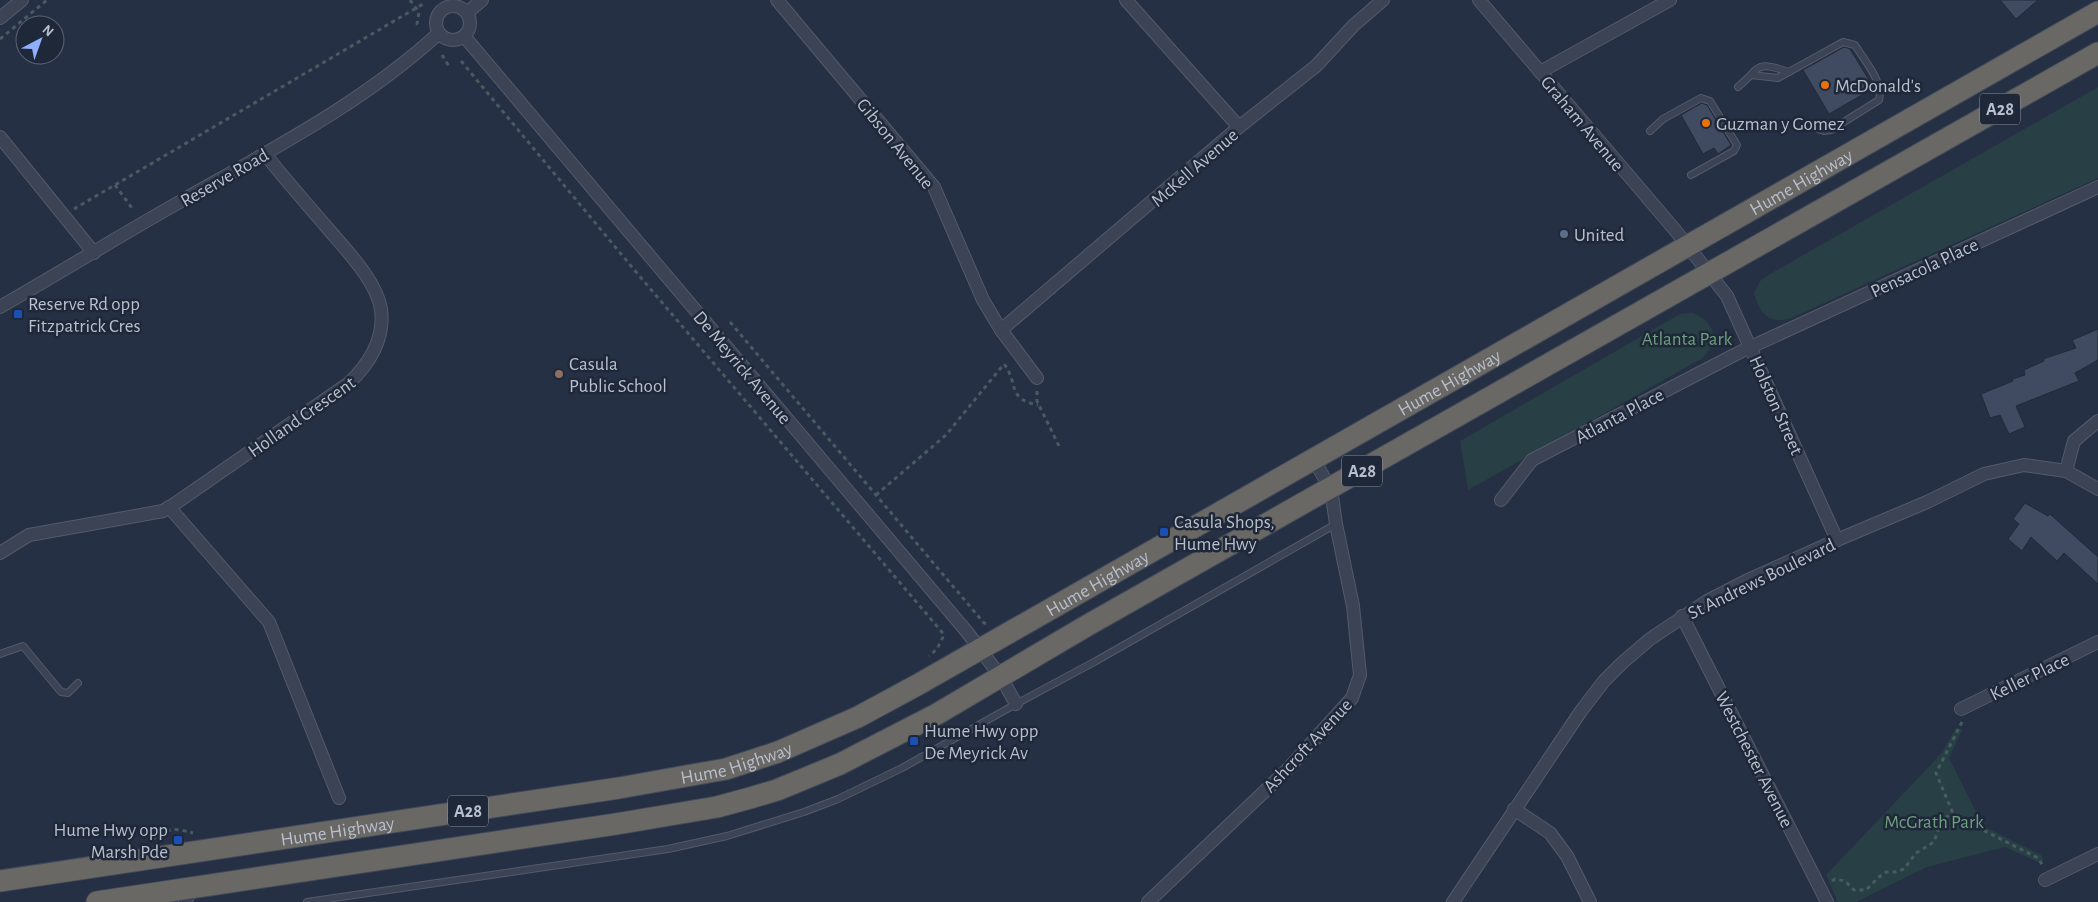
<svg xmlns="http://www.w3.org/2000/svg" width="2098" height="902" font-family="'Alegreya Sans',sans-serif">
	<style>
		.green { fill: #283f45 }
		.building { fill: #404b61; stroke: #212a3b }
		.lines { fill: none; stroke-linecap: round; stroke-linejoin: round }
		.service-casing { stroke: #535b6b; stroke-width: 8 }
		.minor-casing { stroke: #535b6b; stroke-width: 14 }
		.trunk-casing { stroke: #424b5b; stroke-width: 23 }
		.path { stroke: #475c61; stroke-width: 3; stroke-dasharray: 4 4; stroke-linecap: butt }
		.service { stroke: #3b4354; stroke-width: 6 }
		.minor { stroke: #3b4354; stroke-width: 12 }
		.trunk { stroke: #6a6865; stroke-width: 21 }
		.food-dot { fill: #e8710a; stroke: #1f2839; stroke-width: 2 }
		.service-dot { fill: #5c6f8a; stroke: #1f2839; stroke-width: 2 }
		.transit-dot { fill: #1a4fb4; stroke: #1f2839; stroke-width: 2 }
		.education-dot { fill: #8d6e63; stroke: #1f2839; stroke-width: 2 }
		.labels { text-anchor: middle; stroke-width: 5; stroke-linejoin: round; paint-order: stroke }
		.shield { fill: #1f2839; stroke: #8a92a1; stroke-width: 1 }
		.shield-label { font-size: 18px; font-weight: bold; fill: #b8bfcd }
		.poi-label { font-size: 19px; fill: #b8bfcd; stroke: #1f2839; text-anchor: start }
		.street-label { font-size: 19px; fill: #b8bfcd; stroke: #1f2839 }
		.park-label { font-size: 19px; fill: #6e9f7e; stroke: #1f2839 }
	</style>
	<rect width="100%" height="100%" fill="#263044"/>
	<!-- green -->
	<g class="green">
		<path d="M2098,87V178L1789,319C1766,324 1760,312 1754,293L1760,281L1770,274Z"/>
		<path d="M1692,313C1716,322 1721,342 1701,359L1468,490L1460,441L1680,314Z"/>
		<polygon points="1956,728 1962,730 1949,758 1983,826 2041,855 2044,860 2038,862 2005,847 1927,867 1856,902 1838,902 1826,875 1942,753"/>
	</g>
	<!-- building -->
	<g class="building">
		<polygon points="2000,0 2038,0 2016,19"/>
		<polygon points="1844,47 1850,49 1874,88 1829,114 1803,70"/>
		<polygon points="1702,103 1707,105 1731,145 1718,154 1714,148 1703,154 1681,115"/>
		<polygon points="2098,329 2098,360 2075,373 2079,381 2016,406 2025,427 2009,434 2000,415 1990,418 1981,394 2013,381 2012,379 2025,375 2024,370 2044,361 2043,359 2076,348 2072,340"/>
		<polygon points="2025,503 2048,516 2050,514 2098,557 2098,584 2064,553 2057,561 2031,537 2022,551 2008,539 2019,524 2013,519"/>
	</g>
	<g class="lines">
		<!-- service casing -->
		<g class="service-casing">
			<g id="service">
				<path d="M1751,75C1761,60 1774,68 1789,72"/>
				<path d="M1738,87L1751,75L1778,78L1843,42L1855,45C1864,60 1884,82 1879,100L1831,130L1824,131L1808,126"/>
				<polyline points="1650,131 1663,119 1701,98 1710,101 1737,145 1734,151 1691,175"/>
				<polyline points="0,654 23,646 61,692 68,693 78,683"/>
				<polyline points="307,902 668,849 727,836 804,812 838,799 902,768 1016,704 1096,661 1336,524"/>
			</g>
		</g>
		<!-- minor casing -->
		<g class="minor-casing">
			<g id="minor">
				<polyline points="777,0 934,187 983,300 1001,330 1037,378"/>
				<polyline points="1126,0 1239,127"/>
				<polyline points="1479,0 1675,230 1727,296 1837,540"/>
				<circle cx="453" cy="23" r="17"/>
				<polyline points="467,13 482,0"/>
				<polyline points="0,18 22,0"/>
				<polyline points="464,36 967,632 1001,677 1016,704"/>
				<polyline points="1540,72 1670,0"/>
				<polyline points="0,137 94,253"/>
				<path d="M0,307C61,272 121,235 183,200C271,150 364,102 439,33"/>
				<polyline points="1001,330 1239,127 1316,66 1354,25 1383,0"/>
				<polyline points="2066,471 2074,441 2098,421"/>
				<polyline points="1501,500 1532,460 1740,352 2098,187"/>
				<polyline points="169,507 269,622 339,798"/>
				<path d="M0,553L29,535L163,511L176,503L349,383C370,363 385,339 381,309C376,279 343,247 324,224C304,201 284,178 265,154"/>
				<polyline points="1682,616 1827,902"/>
				<polyline points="1961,709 2098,642"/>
				<polyline points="1514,809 1550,833 1567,856 1590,902"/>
				<polyline points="2045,880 2098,854"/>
				<polyline points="185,902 192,889"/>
				<polyline points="1148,902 1287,770 1352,698 1360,675 1353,606 1336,524 1331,489 1313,459"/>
				<polyline points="1453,902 1581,711 1604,681 1622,663 1650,639 1707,601 1746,581 1837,540 1927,502 1984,474 2024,465 2066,471 2098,489"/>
			</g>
		</g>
		<!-- trunk casing -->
		<g class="trunk-casing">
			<g id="trunk">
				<path id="s1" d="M0,881L619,788L726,769L778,752L858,717L919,684L2098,12"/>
				<polyline points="97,902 616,824 717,807 750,798 777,790 840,764 937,714 1088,625 2098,53"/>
			</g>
		</g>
		<!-- path -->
		<g class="path">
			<polyline points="410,0 419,12 417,24 419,27"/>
			<polyline points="0,39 47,0"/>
			<polyline points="442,55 450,68"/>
			<polyline points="461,61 631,266 941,631 944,635 937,649 929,656"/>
			<polyline points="115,185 132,208"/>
			<polyline points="74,209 423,4"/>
			<polyline points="730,322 984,623 989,624"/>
			<polyline points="1037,391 1037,401 1059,446"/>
			<path d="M876,495L946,435L1004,364C1019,383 1006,399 1038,405"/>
			<polyline points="1962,722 1936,773 1952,811 1977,827 2038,858 2043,866"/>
			<path d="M153,839C171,827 174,828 193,833"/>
			<polyline points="1832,881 1835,879 1845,881 1854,890 1866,890 1879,877 1886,872 1895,872 1904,869 1916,853 1934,842 1940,825 1952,811"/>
		</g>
		<!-- service -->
		<use href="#service" class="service"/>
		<!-- minor -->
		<use href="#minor" class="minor"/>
		<!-- trunk -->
		<use href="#trunk" class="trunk"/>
	</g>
	<!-- markers -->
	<g class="food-dot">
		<circle cx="1825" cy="85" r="5"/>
		<circle cx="1706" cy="123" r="5"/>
	</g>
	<circle class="service-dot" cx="1564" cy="234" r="5"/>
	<g class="transit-dot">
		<rect x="13" y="309" width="10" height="10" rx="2.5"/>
		<rect x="1159" y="527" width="10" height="10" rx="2.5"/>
		<rect x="909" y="736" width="10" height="10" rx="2.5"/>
		<rect x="173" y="835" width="10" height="10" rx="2.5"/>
	</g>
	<circle class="education-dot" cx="559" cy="374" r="5"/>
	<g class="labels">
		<!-- shield labels -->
		<g class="shield">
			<rect x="1980" y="93.5" width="40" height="31" rx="4"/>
			<rect x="1342" y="455.5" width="40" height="31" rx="4"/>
			<rect x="448" y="795.5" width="40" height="31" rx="4"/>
		</g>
		<g class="shield-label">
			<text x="2000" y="115">A28</text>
			<text x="1362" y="477">A28</text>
			<text x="468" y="817">A28</text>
		</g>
		<!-- poi labels -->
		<g class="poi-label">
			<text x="1835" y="92">McDonald's</text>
			<text x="1716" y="130">Guzman y Gomez</text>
			<text x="1574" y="241">United</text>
			<text x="28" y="310">Reserve Rd opp<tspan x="28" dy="22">Fitzpatrick Cres</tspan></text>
			<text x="569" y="370">Casula<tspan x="569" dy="22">Public School</tspan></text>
			<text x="1174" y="528">Casula Shops,<tspan x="1174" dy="22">Hume Hwy</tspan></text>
			<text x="924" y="737">Hume Hwy opp<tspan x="924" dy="22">De Meyrick Av</tspan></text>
			<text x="168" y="836" text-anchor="end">Hume Hwy opp<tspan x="168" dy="22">Marsh Pde</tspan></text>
		</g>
		<!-- street labels -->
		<g class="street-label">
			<text transform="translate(1583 123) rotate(50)" y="7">Graham Avenue</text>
			<text transform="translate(896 143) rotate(51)" y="7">Gibson Avenue</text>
			<text transform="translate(1194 167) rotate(-41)" y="7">McKell Avenue</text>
			<text transform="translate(224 177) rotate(-30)" y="7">Reserve Road</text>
			<text dy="7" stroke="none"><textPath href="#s1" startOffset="1961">Hume Highway</textPath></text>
			<text transform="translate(1924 267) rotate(-25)" y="7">Pensacola Place</text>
			<text transform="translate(743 367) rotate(50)" y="7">De Meyrick Avenue</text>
			<text dy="7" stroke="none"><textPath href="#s1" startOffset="1556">Hume Highway</textPath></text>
			<text transform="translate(1777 405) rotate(66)" y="7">Holston Street</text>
			<text transform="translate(1619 415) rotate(-28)" y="7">Atlanta Place</text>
			<text transform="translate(301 416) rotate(-35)" y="7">Holland Crescent</text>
			<text transform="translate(1761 578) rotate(-26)" y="7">St Andrews Boulevard</text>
			<text dy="7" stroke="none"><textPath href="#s1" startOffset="1151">Hume Highway</textPath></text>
			<text transform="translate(2029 676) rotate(-26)" y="7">Keller Place</text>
			<text transform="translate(1307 745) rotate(-47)" y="7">Ashcroft Avenue</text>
			<text transform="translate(1755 759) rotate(63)" y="7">Westchester Avenue</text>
			<text dy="7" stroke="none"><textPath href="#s1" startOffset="746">Hume Highway</textPath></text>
			<text dy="7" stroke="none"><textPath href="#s1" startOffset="341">Hume Highway</textPath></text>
		</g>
		<!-- park labels -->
		<g class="park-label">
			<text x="1687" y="345">Atlanta Park</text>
			<text x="1934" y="828">McGrath Park</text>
		</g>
	</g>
	<!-- north arrow -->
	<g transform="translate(40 40) rotate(41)"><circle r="24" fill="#1f2839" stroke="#5c6474"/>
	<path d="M0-4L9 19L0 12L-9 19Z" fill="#8fb0fc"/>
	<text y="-8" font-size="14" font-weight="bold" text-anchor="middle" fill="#b8bfcd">N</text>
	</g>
</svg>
